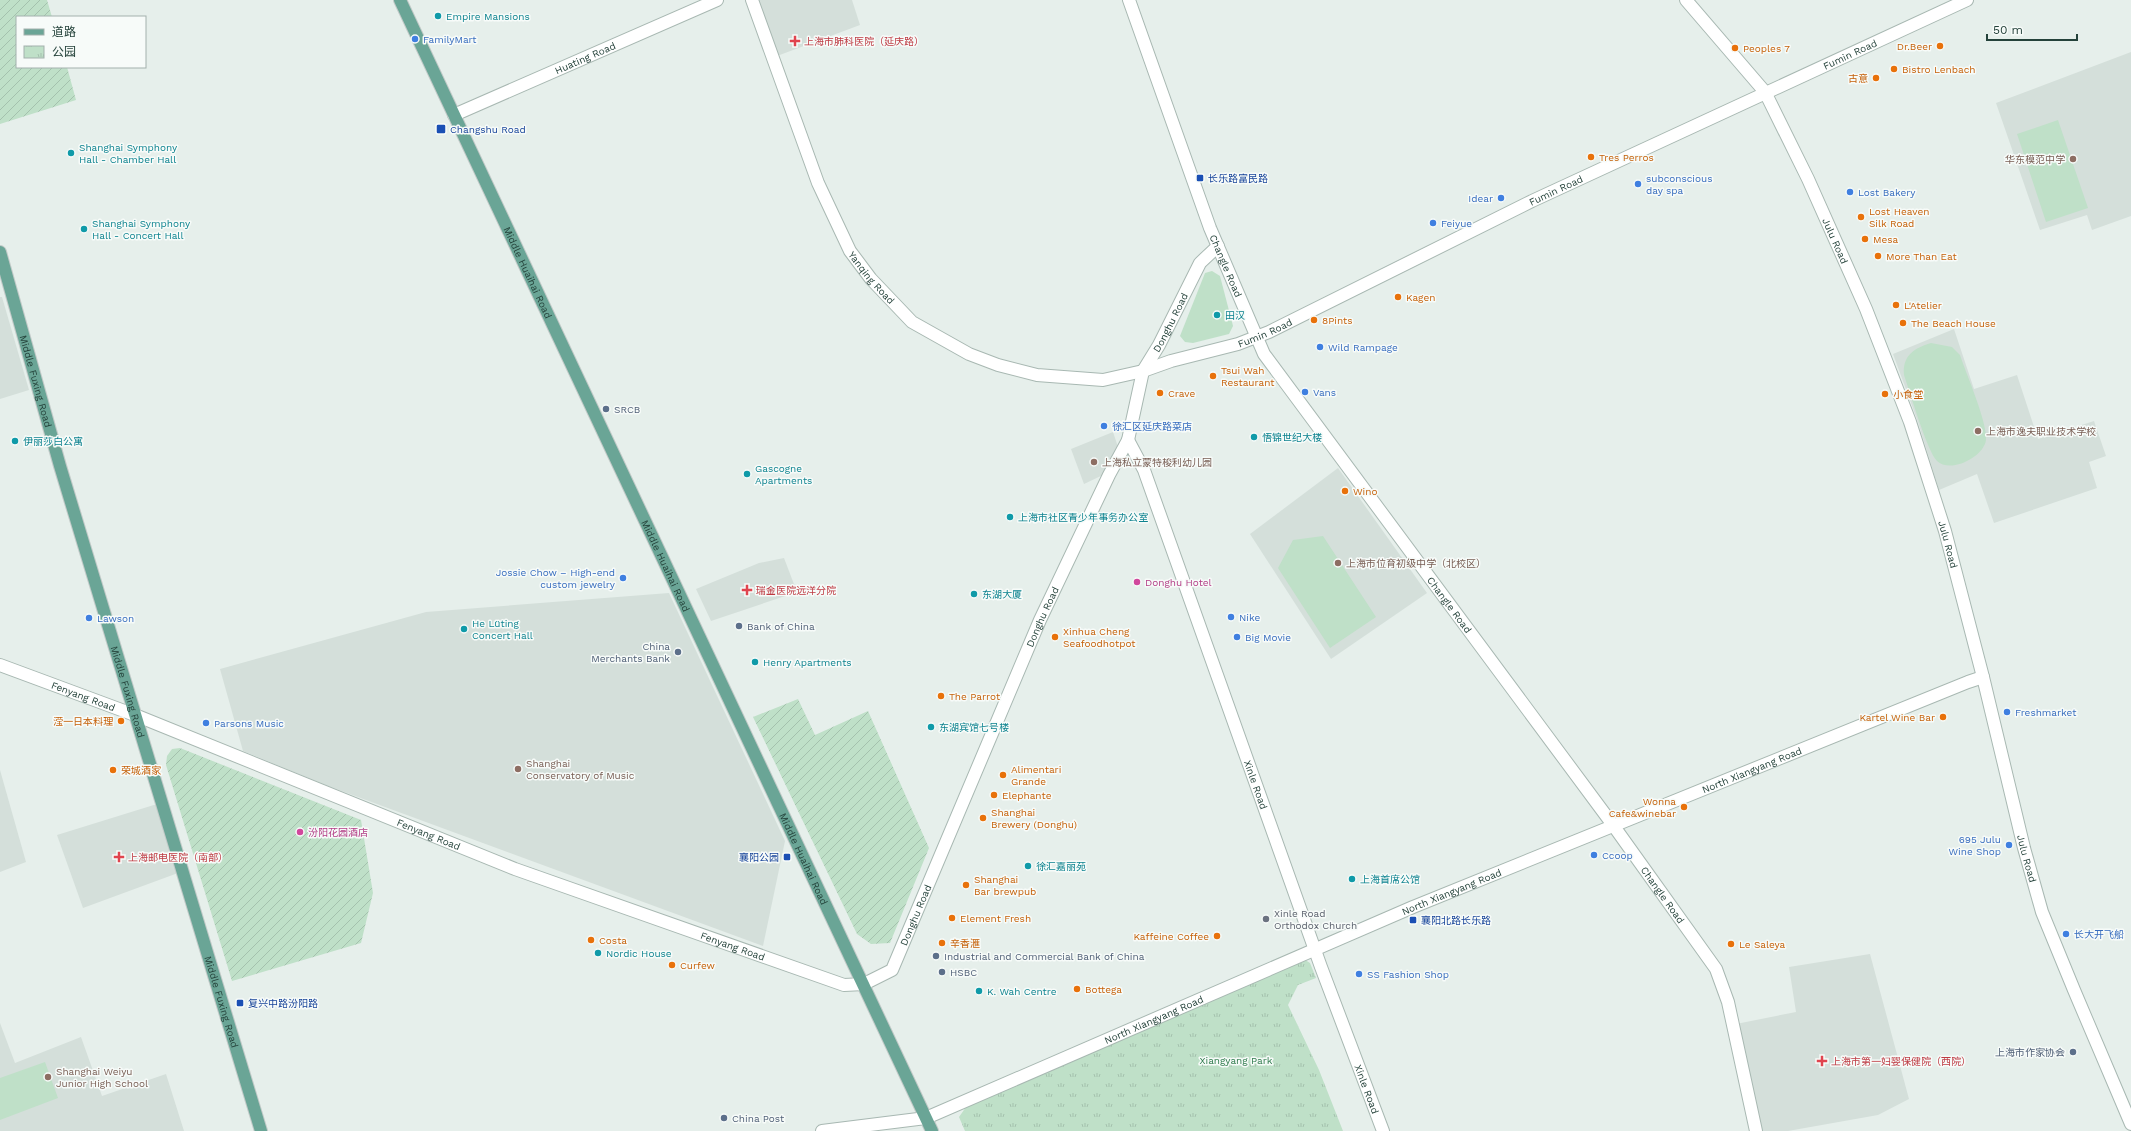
<svg xmlns="http://www.w3.org/2000/svg" width="2131" height="1131" font-family="'Work Sans','Noto Sans SC',sans-serif">
	<style>
		.built { fill: #d4dfda }
		.grass { fill: #bfe0c8 }
		.park { fill: url(#park-tufts) }
		.garden { fill: url(#garden-furrows) }
		.lines { fill: none; stroke-linecap: round; stroke-linejoin: round }
		.minor-casing { stroke: #a8b8b2; stroke-width: 14 }
		.major-casing { stroke: #c2cac8; stroke-width: 14 }
		.minor { stroke: #fff; stroke-width: 12 }
		.major { stroke: #6aa596; stroke-width: 12 }
		.culture-dot { fill: #0f9aa8; stroke: #f7fbf9; stroke-width: 1.5 }
		.shop-dot { fill: #3f7fe0; stroke: #f7fbf9; stroke-width: 1.5 }
		.health-dot { fill: #e0444e; stroke: #f7fbf9; stroke-width: 1.5 }
		.food-dot { fill: #e8710a; stroke: #f7fbf9; stroke-width: 1.5 }
		.transit-dot { fill: #1a4fb4; stroke: #f7fbf9; stroke-width: 1.5 }
		.education-dot { fill: #8d6e63; stroke: #f7fbf9; stroke-width: 1.5 }
		.service-dot { fill: #5c6f8a; stroke: #f7fbf9; stroke-width: 1.5 }
		.hotel-dot { fill: #d1479c; stroke: #f7fbf9; stroke-width: 1.5 }
		.worship-dot { fill: #6b7280; stroke: #f7fbf9; stroke-width: 1.5 }
		.labels { text-anchor: middle; stroke-width: 3; stroke-linejoin: round; paint-order: stroke }
		.culture-label { font-size: 10px; fill: #0d838f; stroke: #f7fbf9; text-anchor: start }
		.shop-label { font-size: 10px; fill: #366cbe; stroke: #f7fbf9; text-anchor: start }
		.health-label { font-size: 10px; fill: #be3a42; stroke: #f7fbf9; text-anchor: start }
		.food-label { font-size: 10px; fill: #c56008; stroke: #f7fbf9; text-anchor: start }
		.street-label { font-size: 10px; fill: #24423a; stroke: #f7fbf9 }
		.transit-label { font-size: 10px; fill: #164399; stroke: #f7fbf9; text-anchor: start }
		.education-label { font-size: 10px; fill: #785e54; stroke: #f7fbf9; text-anchor: start }
		.service-label { font-size: 10px; fill: #4e5e75; stroke: #f7fbf9; text-anchor: start }
		.hotel-label { font-size: 10px; fill: #b23c85; stroke: #f7fbf9; text-anchor: start }
		.worship-label { font-size: 10px; fill: #5b616d; stroke: #f7fbf9; text-anchor: start }
		.park-label { font-size: 10px; fill: #2d7a4b; stroke: #f7fbf9 }
	</style>
	<defs>
		<pattern id="park-tufts" width="24" height="20" patternUnits="userSpaceOnUse"><rect width="24" height="20" fill="#bfe0c8"/><path d="M3 7l-1-3M5 7V3M7 7l1-3M15 17l-1-3M17 17v-4M19 17l1-3" fill="none" stroke="#a4c1ad"/></pattern>
		<pattern id="garden-furrows" width="10" height="10" patternUnits="userSpaceOnUse"><rect width="10" height="10" fill="#bfe0c8"/><path d="M-1 1l2-2M0 10L10 0M9 11l2-2" fill="none" stroke="#a4c1ad"/></pattern>
	</defs>
	<rect width="100%" height="100%" fill="#e6efeb"/>
	<!-- built -->
	<g class="built">
		<polygon points="756,0 852,0 860,25 777,56"/>
		<polygon points="2131,52 2131,216 2092,230 2087,215 2040,230 1996,103"/>
		<polygon points="0,297 2,297 29,390 0,399"/>
		<polygon points="1954,329 1974,389 2017,375 2038,439 2094,421 2106,456 2089,462 2097,488 1994,523 1977,474 1939,490 1918,422 1893,354"/>
		<polygon points="1113,432 1119,450 1105,474 1084,484 1071,449"/>
		<polygon points="1338,468 1427,593 1331,659 1250,534"/>
		<polygon points="784,558 797,592 711,621 696,589 759,563"/>
		<polygon points="669,593 785,841 763,946 328,786 243,751 220,669 426,612"/>
		<polygon points="0,770 26,862 0,872"/>
		<polygon points="157,804 178,873 83,908 57,835"/>
		<polygon points="1870,954 1909,1099 1878,1115 1788,1131 1760,1131 1736,1024 1796,1012 1789,967"/>
		<polygon points="0,1023 15,1063 81,1037 102,1096 166,1074 184,1131 0,1131"/>
	</g>
	<!-- grass -->
	<g class="grass">
		<polygon points="2058,120 2088,208 2046,222 2017,134"/>
		<polygon points="1212,271 1220,276 1233,326 1229,334 1193,343 1185,342 1180,336 1205,273"/>
		<path d="M1931,343L1952,347L1960,355C1966,373 1988,424 1986,440C1984,457 1950,474 1937,461C1927,451 1910,392 1904,375C1902,356 1914,348 1931,343Z"/>
		<polygon points="1323,536 1376,617 1330,648 1278,568 1293,540"/>
		<polygon points="45,1062 58,1098 0,1120 0,1078"/>
	</g>
	<!-- park -->
	<polygon class="park" points="1302,958 1310,963 1316,978 1298,985 1288,1005 1319,1070 1343,1131 965,1131 959,1117 966,1107 976,1102"/>
	<!-- garden -->
	<g class="garden">
		<polygon points="0,0 47,0 52,17 17,17 17,67 67,67 76,100 0,124"/>
		<polygon points="798,699 815,735 868,711 929,848 890,943 871,944 857,934 753,717"/>
		<polygon points="180,748 361,820 373,893 361,943 232,981 166,765 167,756 172,749"/>
	</g>
	<g class="lines">
		<!-- minor casing -->
		<g class="minor-casing">
			<g id="minor">
				<path id="s1" d="M752,0L818,183L850,251L871,279L912,322L969,354L998,365L1037,375L1103,380L1143,371L1171,361L1238,344L1269,332L1532,201L1967,0"/>
				<path id="s2" d="M1129,0L1210,228L1264,354L1613,825L1716,969L1728,1002L1756,1131"/>
				<path id="s3" d="M1686,0L1765,92L1808,179L1866,309L1910,422L1945,531L1983,677L2024,848L2042,912L2074,990L2131,1124"/>
				<path id="s4" d="M454,115L717,0"/>
				<path id="s5" d="M1128,440L1144,470L1321,967L1383,1131"/>
				<path id="s6" d="M0,665L135,715L515,869L844,985L864,984L892,970L1040,620L1109,475L1128,440L1143,371L1159,345L1200,263L1218,246"/>
				<path id="s7" d="M822,1131L926,1118L1413,907L1968,682L1983,677"/>
			</g>
		</g>
		<!-- major casing -->
		<g class="major-casing">
			<g id="major">
				<path id="s8" d="M400,0L932,1131"/>
				<path id="s9" d="M0,252L60,466L261,1131"/>
			</g>
		</g>
		<!-- minor -->
		<use href="#minor" class="minor"/>
		<!-- major -->
		<use href="#major" class="major"/>
	</g>
	<!-- markers -->
	<g class="culture-dot">
		<circle cx="438" cy="16" r="4"/>
		<circle cx="71" cy="153" r="4"/>
		<circle cx="84" cy="229" r="4"/>
		<circle cx="1217" cy="315" r="4"/>
		<circle cx="1254" cy="437" r="4"/>
		<circle cx="15" cy="441" r="4"/>
		<circle cx="747" cy="474" r="4"/>
		<circle cx="1010" cy="517" r="4"/>
		<circle cx="974" cy="594" r="4"/>
		<circle cx="464" cy="629" r="4"/>
		<circle cx="755" cy="662" r="4"/>
		<circle cx="931" cy="727" r="4"/>
		<circle cx="1028" cy="866" r="4"/>
		<circle cx="1352" cy="879" r="4"/>
		<circle cx="598" cy="953" r="4"/>
		<circle cx="979" cy="991" r="4"/>
	</g>
	<g class="shop-dot">
		<circle cx="415" cy="39" r="4"/>
		<circle cx="1638" cy="184" r="4"/>
		<circle cx="1850" cy="192" r="4"/>
		<circle cx="1501" cy="198" r="4"/>
		<circle cx="1433" cy="223" r="4"/>
		<circle cx="1320" cy="347" r="4"/>
		<circle cx="1305" cy="392" r="4"/>
		<circle cx="1104" cy="426" r="4"/>
		<circle cx="623" cy="578" r="4"/>
		<circle cx="1231" cy="617" r="4"/>
		<circle cx="89" cy="618" r="4"/>
		<circle cx="1237" cy="637" r="4"/>
		<circle cx="2007" cy="712" r="4"/>
		<circle cx="206" cy="723" r="4"/>
		<circle cx="2009" cy="845" r="4"/>
		<circle cx="1594" cy="855" r="4"/>
		<circle cx="2066" cy="934" r="4"/>
		<circle cx="1359" cy="974" r="4"/>
	</g>
	<g class="health-dot">
		<path d="M793 35h4v4h4v4h-4v4h-4v-4h-4v-4h4z"/>
		<path d="M745 584h4v4h4v4h-4v4h-4v-4h-4v-4h4z"/>
		<path d="M117 851h4v4h4v4h-4v4h-4v-4h-4v-4h4z"/>
		<path d="M1820 1055h4v4h4v4h-4v4h-4v-4h-4v-4h4z"/>
	</g>
	<g class="food-dot">
		<circle cx="1940" cy="46" r="4"/>
		<circle cx="1735" cy="48" r="4"/>
		<circle cx="1894" cy="69" r="4"/>
		<circle cx="1876" cy="78" r="4"/>
		<circle cx="1591" cy="157" r="4"/>
		<circle cx="1861" cy="217" r="4"/>
		<circle cx="1865" cy="239" r="4"/>
		<circle cx="1878" cy="256" r="4"/>
		<circle cx="1398" cy="297" r="4"/>
		<circle cx="1896" cy="305" r="4"/>
		<circle cx="1314" cy="320" r="4"/>
		<circle cx="1903" cy="323" r="4"/>
		<circle cx="1213" cy="376" r="4"/>
		<circle cx="1160" cy="393" r="4"/>
		<circle cx="1885" cy="394" r="4"/>
		<circle cx="1345" cy="491" r="4"/>
		<circle cx="1055" cy="637" r="4"/>
		<circle cx="941" cy="696" r="4"/>
		<circle cx="1943" cy="717" r="4"/>
		<circle cx="121" cy="721" r="4"/>
		<circle cx="113" cy="770" r="4"/>
		<circle cx="1003" cy="775" r="4"/>
		<circle cx="994" cy="795" r="4"/>
		<circle cx="1684" cy="807" r="4"/>
		<circle cx="983" cy="818" r="4"/>
		<circle cx="966" cy="885" r="4"/>
		<circle cx="952" cy="918" r="4"/>
		<circle cx="1217" cy="936" r="4"/>
		<circle cx="591" cy="940" r="4"/>
		<circle cx="942" cy="943" r="4"/>
		<circle cx="1731" cy="944" r="4"/>
		<circle cx="672" cy="965" r="4"/>
		<circle cx="1077" cy="989" r="4"/>
	</g>
	<g class="transit-dot">
		<rect x="436" y="124" width="10" height="10" rx="2"/>
		<rect x="1196" y="174" width="8" height="8" rx="2"/>
		<rect x="783" y="853" width="8" height="8" rx="2"/>
		<rect x="1409" y="916" width="8" height="8" rx="2"/>
		<rect x="236" y="999" width="8" height="8" rx="2"/>
	</g>
	<g class="education-dot">
		<circle cx="2073" cy="159" r="4"/>
		<circle cx="1978" cy="431" r="4"/>
		<circle cx="1094" cy="462" r="4"/>
		<circle cx="1338" cy="563" r="4"/>
		<circle cx="518" cy="769" r="4"/>
		<circle cx="48" cy="1077" r="4"/>
	</g>
	<g class="service-dot">
		<circle cx="606" cy="409" r="4"/>
		<circle cx="739" cy="626" r="4"/>
		<circle cx="678" cy="652" r="4"/>
		<circle cx="936" cy="956" r="4"/>
		<circle cx="942" cy="972" r="4"/>
		<circle cx="2073" cy="1052" r="4"/>
		<circle cx="724" cy="1118" r="4"/>
	</g>
	<g class="hotel-dot">
		<circle cx="1137" cy="582" r="4"/>
		<circle cx="300" cy="832" r="4"/>
	</g>
	<circle class="worship-dot" cx="1266" cy="919" r="4"/>
	<g class="labels">
		<!-- culture labels -->
		<g class="culture-label">
			<text x="446" y="20">Empire Mansions</text>
			<text x="79" y="151">Shanghai Symphony<tspan x="79" dy="12">Hall - Chamber Hall</tspan></text>
			<text x="92" y="227">Shanghai Symphony<tspan x="92" dy="12">Hall - Concert Hall</tspan></text>
			<text x="1225" y="319">田汉</text>
			<text x="1262" y="441">悟锦世纪大楼</text>
			<text x="23" y="445">伊丽莎白公寓</text>
			<text x="755" y="472">Gascogne<tspan x="755" dy="12">Apartments</tspan></text>
			<text x="1018" y="521">上海市社区青少年事务办公室</text>
			<text x="982" y="598">东湖大厦</text>
			<text x="472" y="627">He Lüting<tspan x="472" dy="12">Concert Hall</tspan></text>
			<text x="763" y="666">Henry Apartments</text>
			<text x="939" y="731">东湖宾馆七号楼</text>
			<text x="1036" y="870">徐汇嘉丽苑</text>
			<text x="1360" y="883">上海首席公馆</text>
			<text x="606" y="957">Nordic House</text>
			<text x="987" y="995">K. Wah Centre</text>
		</g>
		<!-- shop labels -->
		<g class="shop-label">
			<text x="423" y="43">FamilyMart</text>
			<text x="1646" y="182">subconscious<tspan x="1646" dy="12">day spa</tspan></text>
			<text x="1858" y="196">Lost Bakery</text>
			<text x="1493" y="202" text-anchor="end">Idear</text>
			<text x="1441" y="227">Feiyue</text>
			<text x="1328" y="351">Wild Rampage</text>
			<text x="1313" y="396">Vans</text>
			<text x="1112" y="430">徐汇区延庆路菜店</text>
			<text x="615" y="576" text-anchor="end">Jossie Chow – High-end<tspan x="615" dy="12">custom jewelry</tspan></text>
			<text x="1239" y="621">Nike</text>
			<text x="97" y="622">Lawson</text>
			<text x="1245" y="641">Big Movie</text>
			<text x="2015" y="716">Freshmarket</text>
			<text x="214" y="727">Parsons Music</text>
			<text x="2001" y="843" text-anchor="end">695 Julu<tspan x="2001" dy="12">Wine Shop</tspan></text>
			<text x="1602" y="859">Ccoop</text>
			<text x="2074" y="938">长大开飞船</text>
			<text x="1367" y="978">SS Fashion Shop</text>
		</g>
		<!-- health labels -->
		<g class="health-label">
			<text x="804" y="45">上海市肺科医院（延庆路）</text>
			<text x="756" y="594">瑞金医院远洋分院</text>
			<text x="128" y="861">上海邮电医院（南部）</text>
			<text x="1831" y="1065">上海市第一妇婴保健院（西院）</text>
		</g>
		<!-- food labels -->
		<g class="food-label">
			<text x="1932" y="50" text-anchor="end">Dr.Beer</text>
			<text x="1743" y="52">Peoples 7</text>
			<text x="1902" y="73">Bistro Lenbach</text>
			<text x="1868" y="82" text-anchor="end">古意</text>
			<text x="1599" y="161">Tres Perros</text>
			<text x="1869" y="215">Lost Heaven<tspan x="1869" dy="12">Silk Road</tspan></text>
			<text x="1873" y="243">Mesa</text>
			<text x="1886" y="260">More Than Eat</text>
			<text x="1406" y="301">Kagen</text>
			<text x="1904" y="309">L'Atelier</text>
			<text x="1322" y="324">8Pints</text>
			<text x="1911" y="327">The Beach House</text>
			<text x="1221" y="374">Tsui Wah<tspan x="1221" dy="12">Restaurant</tspan></text>
			<text x="1168" y="397">Crave</text>
			<text x="1893" y="398">小食堂</text>
			<text x="1353" y="495">Wino</text>
			<text x="1063" y="635">Xinhua Cheng<tspan x="1063" dy="12">Seafoodhotpot</tspan></text>
			<text x="949" y="700">The Parrot</text>
			<text x="1935" y="721" text-anchor="end">Kartel Wine Bar</text>
			<text x="113" y="725" text-anchor="end">滢一日本料理</text>
			<text x="1011" y="773">Alimentari<tspan x="1011" dy="12">Grande</tspan></text>
			<text x="121" y="774">荣城酒家</text>
			<text x="1002" y="799">Elephante</text>
			<text x="1676" y="805" text-anchor="end">Wonna<tspan x="1676" dy="12">Cafe&amp;winebar</tspan></text>
			<text x="991" y="816">Shanghai<tspan x="991" dy="12">Brewery (Donghu)</tspan></text>
			<text x="974" y="883">Shanghai<tspan x="974" dy="12">Bar brewpub</tspan></text>
			<text x="960" y="922">Element Fresh</text>
			<text x="1209" y="940" text-anchor="end">Kaffeine Coffee</text>
			<text x="599" y="944">Costa</text>
			<text x="950" y="947">辛香滙</text>
			<text x="1739" y="948">Le Saleya</text>
			<text x="680" y="969">Curfew</text>
			<text x="1085" y="993">Bottega</text>
		</g>
		<!-- street labels -->
		<g class="street-label">
			<text dy="4" stroke="none"><textPath href="#s1" startOffset="1384">Fumin Road</textPath></text>
			<text dy="4" stroke="none"><textPath href="#s4" startOffset="143">Huating Road</textPath></text>
			<text dy="4" stroke="none"><textPath href="#s1" startOffset="1060">Fumin Road</textPath></text>
			<text dy="4" stroke="none"><textPath href="#s3" startOffset="286">Julu Road</textPath></text>
			<text dy="4" stroke="none"><textPath href="#s2" startOffset="283">Changle Road</textPath></text>
			<text dy="4" stroke="none"><textPath href="#s8" startOffset="301">Middle Huaihai Road</textPath></text>
			<text dy="4" stroke="none"><textPath href="#s1" startOffset="304">Yanqing Road</textPath></text>
			<text dy="4" stroke="none"><textPath href="#s6" startOffset="1661">Donghu Road</textPath></text>
			<text dy="4" stroke="none"><textPath href="#s1" startOffset="736">Fumin Road</textPath></text>
			<text dy="4" stroke="none"><textPath href="#s9" startOffset="134">Middle Fuxing Road</textPath></text>
			<text dy="4" stroke="none"><textPath href="#s3" startOffset="610">Julu Road</textPath></text>
			<text dy="4" stroke="none"><textPath href="#s8" startOffset="625">Middle Huaihai Road</textPath></text>
			<text dy="4" stroke="none"><textPath href="#s2" startOffset="691">Changle Road</textPath></text>
			<text dy="4" stroke="none"><textPath href="#s6" startOffset="1338">Donghu Road</textPath></text>
			<text dy="4" stroke="none"><textPath href="#s9" startOffset="458">Middle Fuxing Road</textPath></text>
			<text dy="4" stroke="none"><textPath href="#s6" startOffset="89">Fenyang Road</textPath></text>
			<text dy="4" stroke="none"><textPath href="#s7" startOffset="1001">North Xiangyang Road</textPath></text>
			<text dy="4" stroke="none"><textPath href="#s5" startOffset="368">Xinle Road</textPath></text>
			<text dy="4" stroke="none"><textPath href="#s6" startOffset="461">Fenyang Road</textPath></text>
			<text dy="4" stroke="none"><textPath href="#s8" startOffset="949">Middle Huaihai Road</textPath></text>
			<text dy="4" stroke="none"><textPath href="#s3" startOffset="934">Julu Road</textPath></text>
			<text dy="4" stroke="none"><textPath href="#s7" startOffset="677">North Xiangyang Road</textPath></text>
			<text dy="4" stroke="none"><textPath href="#s2" startOffset="1051">Changle Road</textPath></text>
			<text dy="4" stroke="none"><textPath href="#s6" startOffset="1014">Donghu Road</textPath></text>
			<text dy="4" stroke="none"><textPath href="#s6" startOffset="785">Fenyang Road</textPath></text>
			<text dy="4" stroke="none"><textPath href="#s9" startOffset="782">Middle Fuxing Road</textPath></text>
			<text dy="4" stroke="none"><textPath href="#s7" startOffset="353">North Xiangyang Road</textPath></text>
			<text dy="4" stroke="none"><textPath href="#s5" startOffset="692">Xinle Road</textPath></text>
		</g>
		<!-- transit labels -->
		<g class="transit-label">
			<text x="450" y="133">Changshu Road</text>
			<text x="1208" y="182">长乐路富民路</text>
			<text x="779" y="861" text-anchor="end">襄阳公园</text>
			<text x="1421" y="924">襄阳北路长乐路</text>
			<text x="248" y="1007">复兴中路汾阳路</text>
		</g>
		<!-- education labels -->
		<g class="education-label">
			<text x="2065" y="163" text-anchor="end">华东模范中学</text>
			<text x="1986" y="435">上海市逸夫职业技术学校</text>
			<text x="1102" y="466">上海私立蒙特梭利幼儿园</text>
			<text x="1346" y="567">上海市位育初级中学（北校区）</text>
			<text x="526" y="767">Shanghai<tspan x="526" dy="12">Conservatory of Music</tspan></text>
			<text x="56" y="1075">Shanghai Weiyu<tspan x="56" dy="12">Junior High School</tspan></text>
		</g>
		<!-- service labels -->
		<g class="service-label">
			<text x="614" y="413">SRCB</text>
			<text x="747" y="630">Bank of China</text>
			<text x="670" y="650" text-anchor="end">China<tspan x="670" dy="12">Merchants Bank</tspan></text>
			<text x="944" y="960">Industrial and Commercial Bank of China</text>
			<text x="950" y="976">HSBC</text>
			<text x="2065" y="1056" text-anchor="end">上海市作家协会</text>
			<text x="732" y="1122">China Post</text>
		</g>
		<!-- hotel labels -->
		<g class="hotel-label">
			<text x="1145" y="586">Donghu Hotel</text>
			<text x="308" y="836">汾阳花园酒店</text>
		</g>
		<!-- worship labels -->
		<g class="worship-label">
			<text x="1274" y="917">Xinle Road<tspan x="1274" dy="12">Orthodox Church</tspan></text>
		</g>
		<!-- park labels -->
		<g class="park-label">
			<text x="1236" y="1064">Xiangyang Park</text>
		</g>
	</g>
	<!-- legend -->
	<rect x="16" y="16" width="130" height="52" fill="#f7fbf9" stroke="#a3b1ad"/>
	<rect x="24" y="29" width="20" height="6" fill="#6aa596" stroke="#a3b1ad"/>
	<text x="52" y="36" font-size="12" fill="#24423a">道路</text>
	<rect x="24" y="46" width="20" height="12" fill="url(#park-tufts)" stroke="#a3b1ad"/>
	<text x="52" y="56" font-size="12" fill="#24423a">公园</text>
	<!-- scale -->
	<path d="M1987 34v6h90v-6" fill="none" stroke="#24423a" stroke-width="2"/>
	<text x="1993" y="34" font-size="12" fill="#24423a" stroke="#f7fbf9" stroke-width="3" paint-order="stroke">50 m</text>
</svg>
